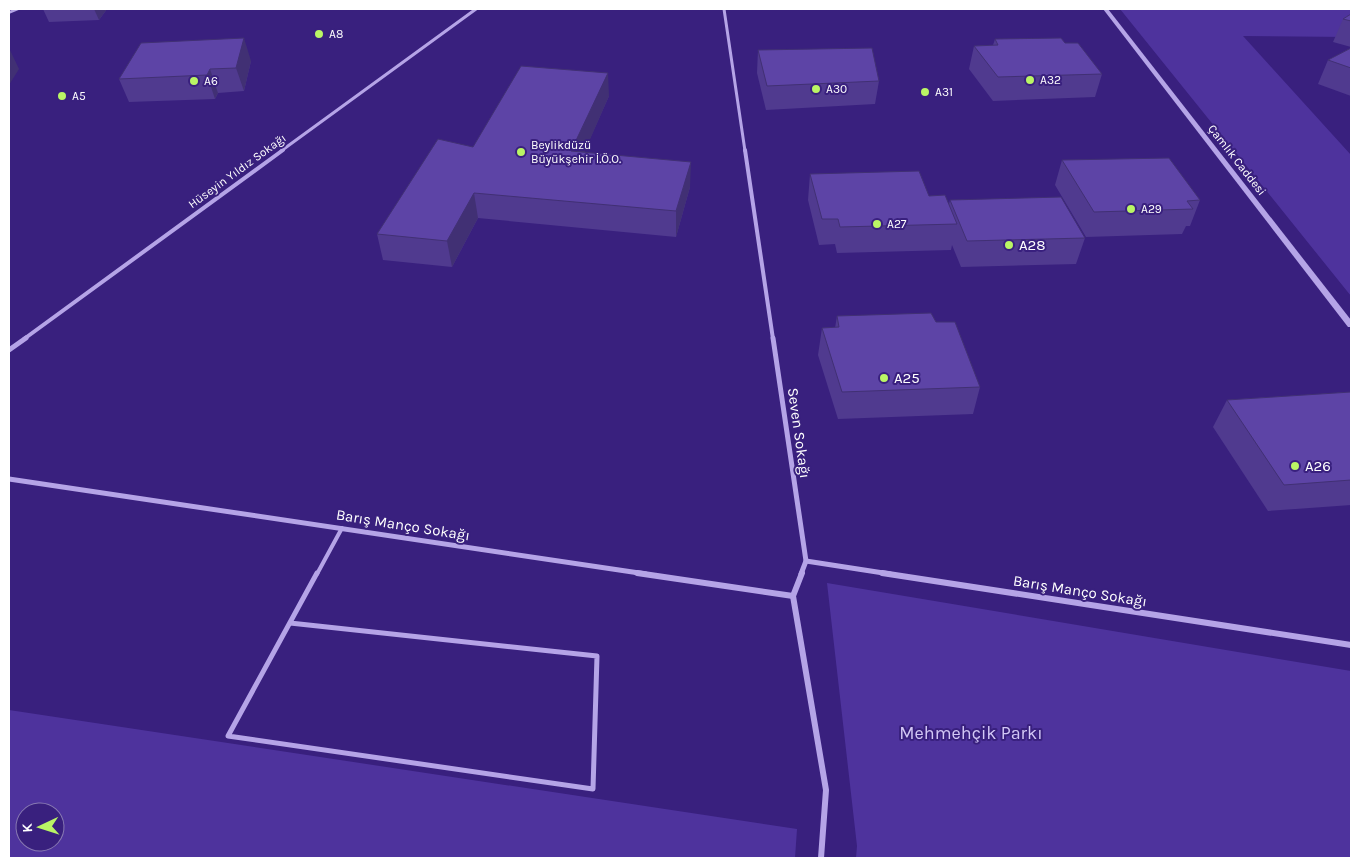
<svg xmlns="http://www.w3.org/2000/svg" width="1360" height="867" font-family="Karla,sans-serif">
	<style>
		.green { fill: #4e339d; fill-rule: evenodd }
		.lines { fill: none; stroke-linecap: round; stroke-linejoin: round }
		.service-far1 { stroke: #b5a4e7; stroke-width: 4 }
		.service { stroke: #b5a4e7; stroke-width: 5 }
		.minor-far3 { stroke: #b5a4e7; stroke-width: 3 }
		.minor-far2 { stroke: #b5a4e7; stroke-width: 4 }
		.minor-far1 { stroke: #b5a4e7; stroke-width: 5 }
		.minor { stroke: #b5a4e7; stroke-width: 6 }
		.tertiary { fill: #b5a4e7; fill-rule: evenodd }
		.wall { fill: #503a8f }
		.shaded-wall { fill: #413074 }
		.building { fill: #5d44a6; stroke: #413074 }
		.poi-dot { fill: #baf565; stroke: #39207e; stroke-width: 2 }
		.labels { text-anchor: middle; stroke-width: 4; stroke-linejoin: round; paint-order: stroke }
		.far-poi-label { font-size: 12px; fill: #fff; stroke: #39207e; text-anchor: start }
		.far-street-label { font-size: 12px; fill: #fff; stroke: #39207e }
		.poi-label { font-size: 15px; fill: #fff; stroke: #39207e; text-anchor: start }
		.street-label { font-size: 15px; fill: #fff; stroke: #39207e }
		.near-park-label { font-size: 18px; fill: #d3c8f6; stroke: #39207e }
	</style>
	<rect width="100%" height="100%" fill="#39207e"/>
	<!-- green -->
	<g class="green">
		<polygon points="1120,9 1351,9 1351,37 1243,36 1351,155 1351,296"/>
		<polygon points="827,583 1351,671 1351,858 856,858 857,846"/>
		<path d="M9,710L797,829L795,858H9ZM25,812H55V842H25Z"/>
	</g>
	<g class="lines">
		<!-- service-far1 -->
		<polyline class="service-far1" points="317,574 342,528"/>
		<!-- service -->
		<polyline class="service" points="290,623 597,656 593,789 228,736 317,573"/>
		<!-- minor-far3 -->
		<g class="minor-far3">
			<polyline points="724,9 745,151"/>
			<polyline points="281,151 476,9"/>
		</g>
		<!-- minor-far2 -->
		<g class="minor-far2">
			<polyline points="745,150 773,339"/>
			<polyline points="24,339 283,150"/>
		</g>
		<!-- minor-far1 -->
		<g class="minor-far1">
			<polyline points="773,338 806,561 801,574"/>
			<polyline points="9,350 26,338"/>
			<polyline points="9,479 646,574"/>
			<polyline points="806,561 890,574"/>
		</g>
		<!-- minor -->
		<g class="minor">
			<polyline points="637,573 793,596"/>
			<polyline points="802,573 793,596 826,790 821,858"/>
			<polyline points="882,573 1351,645"/>
		</g>
		<!-- tertiary -->
		<g class="tertiary">
			<polygon points="14,9 21,9 9,14 9,11"/>
			<polygon points="1103,9 1108,9 1351,320 1351,327 1348,327"/>
		</g>
	</g>
	<!-- wall -->
	<g class="wall">
		<polygon points="43,9 107,9 99,20 49,22"/>
		<polygon points="1351,14 1351,47 1333,42 1343,19"/>
		<polygon points="995,39 1065,43 1102,74 1095,97 993,101 969,69 974,46 993,45"/>
		<polygon points="1351,48 1351,96 1318,84 1328,60"/>
		<polygon points="758,50 879,81 875,104 766,110 757,73"/>
		<polygon points="251,61 244,91 218,93 215,99 129,102 119,79"/>
		<polygon points="609,96 584,152 690,187 676,237 478,218 452,267 383,260 377,234 473,147"/>
		<polygon points="1062,160 1200,200 1190,226 1186,226 1182,234 1086,237 1055,185"/>
		<polygon points="810,174 929,196 949,204 950,200 1085,238 1076,264 961,267 952,245 951,250 837,253 835,244 819,245 808,200"/>
		<polygon points="837,316 936,322 980,387 973,414 838,419 818,355 822,328 835,328"/>
		<polygon points="1351,392 1351,505 1268,511 1213,427 1227,400"/>
	</g>
	<!-- shaded-wall -->
	<g class="shaded-wall">
		<polygon points="94,9 107,9 99,20"/>
		<polygon points="244,38 251,61 244,91 236,68"/>
		<polygon points="9,48 19,69 9,85"/>
		<polygon points="210,69 218,93 215,99 207,75"/>
		<polygon points="608,73 609,96 574,176 571,151"/>
		<polygon points="691,162 690,187 676,237 676,211"/>
		<polygon points="474,193 478,218 452,267 447,241"/>
	</g>
	<!-- building -->
	<g class="building">
		<polygon points="1351,14 1351,21 1343,19"/>
		<polygon points="244,38 236,68 210,69 207,75 119,79 141,43"/>
		<polygon points="1061,38 1065,43 1078,43 1102,74 998,77 974,46 998,45 995,39"/>
		<polygon points="872,48 879,81 767,86 758,50"/>
		<polygon points="1351,48 1351,68 1328,60"/>
		<polygon points="521,66 608,73 571,151 691,162 676,211 474,193 447,241 377,234 438,139 473,147"/>
		<polygon points="1169,158 1200,200 1187,201 1193,209 1094,212 1062,160"/>
		<polygon points="919,171 929,196 945,195 957,224 840,227 838,219 822,219 810,174"/>
		<polygon points="1061,197 1085,238 967,241 950,200"/>
		<polygon points="931,313 936,322 955,322 980,387 842,392 822,328 839,327 837,316"/>
		<polygon points="1351,392 1351,480 1284,485 1227,400"/>
	</g>
	<!-- markers -->
	<g class="poi-dot">
		<circle cx="319" cy="34" r="5"/>
		<circle cx="1030" cy="80" r="5"/>
		<circle cx="194" cy="81" r="5"/>
		<circle cx="816" cy="89" r="5"/>
		<circle cx="925" cy="92" r="5"/>
		<circle cx="62" cy="96" r="5"/>
		<circle cx="521" cy="152" r="5"/>
		<circle cx="1131" cy="209" r="5"/>
		<circle cx="877" cy="224" r="5"/>
		<circle cx="1009" cy="245" r="5"/>
		<circle cx="884" cy="378" r="5"/>
		<circle cx="1295" cy="466" r="5"/>
	</g>
	<g class="labels">
		<!-- far-poi labels -->
		<g class="far-poi-label">
			<text x="329" y="38">A8</text>
			<text x="1040" y="84">A32</text>
			<text x="204" y="85">A6</text>
			<text x="826" y="93">A30</text>
			<text x="935" y="96">A31</text>
			<text x="72" y="100">A5</text>
			<text x="531" y="149">Beylikdüzü<tspan x="531" dy="14">Büyükşehir İ.Ö.O.</tspan></text>
			<text x="1141" y="213">A29</text>
			<text x="887" y="228">A27</text>
		</g>
		<!-- far-street labels -->
		<g class="far-street-label">
			<text transform="translate(1237 160) rotate(52)" y="4">Çamlık Caddesi</text>
			<text transform="translate(237 171) rotate(-36)" y="4">Hüseyin Yıldız Sokağı</text>
		</g>
		<!-- poi labels -->
		<g class="poi-label">
			<text x="1019" y="250">A28</text>
			<text x="894" y="383">A25</text>
			<text x="1305" y="471">A26</text>
		</g>
		<!-- street labels -->
		<g class="street-label">
			<text transform="translate(799 433) rotate(82)" y="5">Seven Sokağı</text>
			<text transform="translate(403 525) rotate(9)" y="5">Barış Manço Sokağı</text>
			<text transform="translate(1080 591) rotate(9)" y="5">Barış Manço Sokağı</text>
		</g>
		<!-- near-park labels -->
		<g class="near-park-label">
			<text x="971" y="739">Mehmehçik Parkı</text>
		</g>
	</g>
	<!-- border -->
	<rect width="1360" height="867" fill="none" stroke="#ffffff" stroke-width="20"/>
	<!-- north arrow -->
	<g transform="translate(40 827) rotate(266)"><circle r="24" fill="#39207e" stroke="#8879b2"/>
	<path d="M0-4L9 19L0 12L-9 19Z" fill="#baf565"/>
	<text y="-8" font-size="14" font-weight="bold" text-anchor="middle" fill="#ffffff">K</text>
	</g>
</svg>
